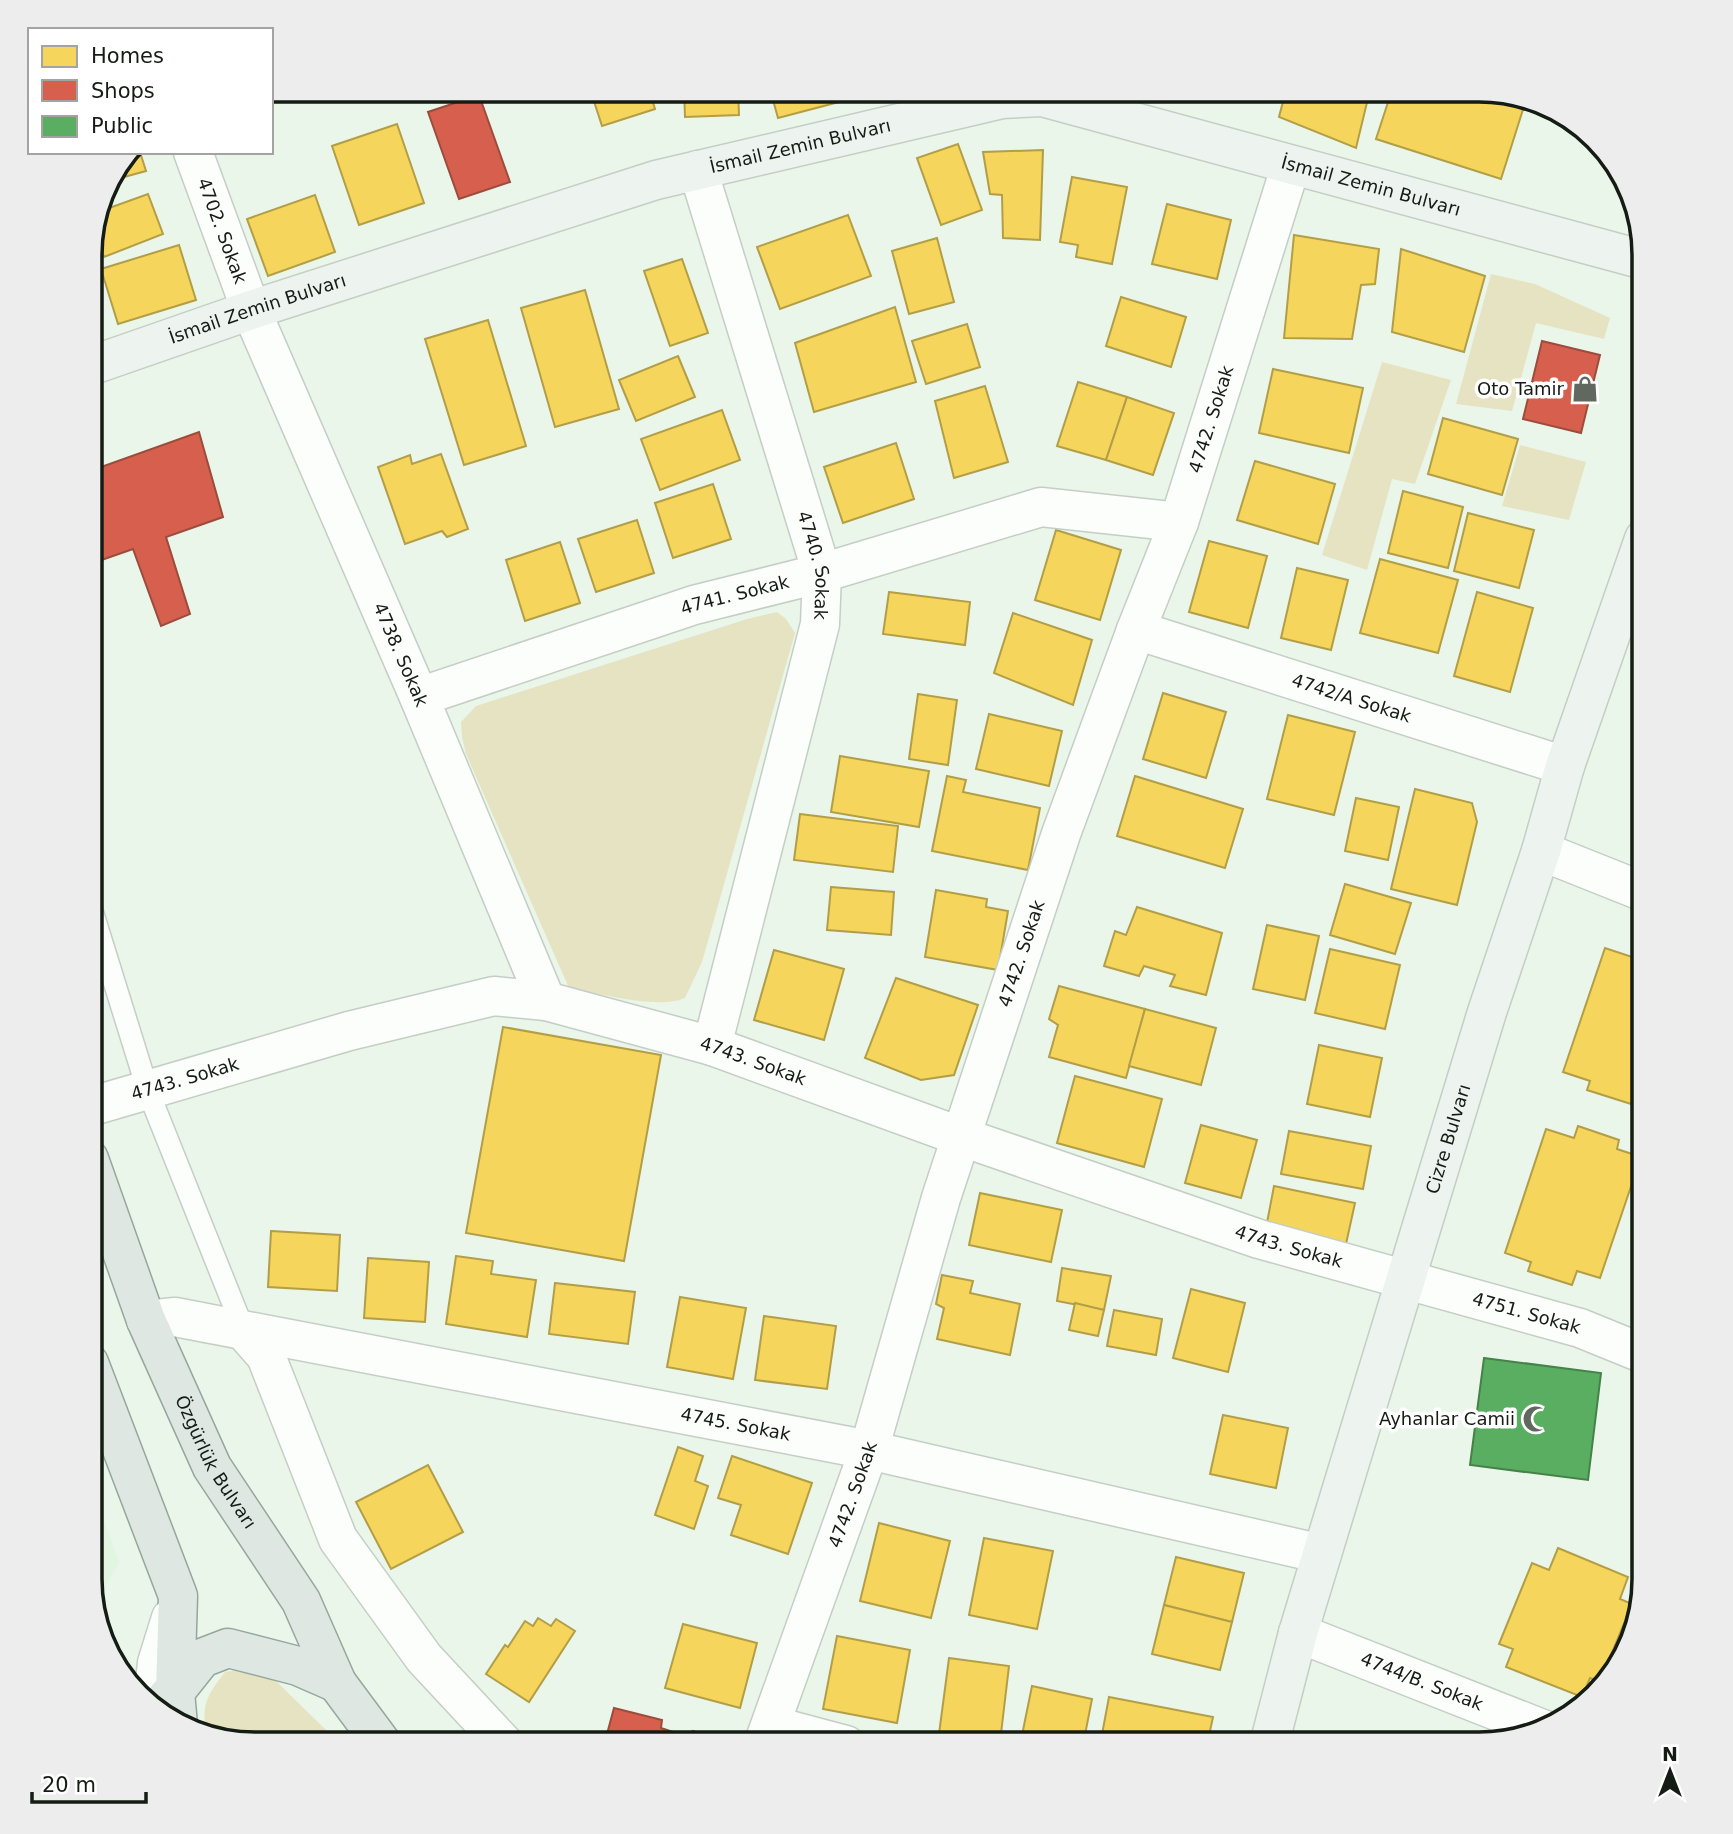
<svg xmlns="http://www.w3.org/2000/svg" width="1733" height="1834" font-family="'DejaVu Sans',sans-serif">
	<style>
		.built { fill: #e1f5e1 }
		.green { fill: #e6e3c2 }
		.homes { fill: #f6d55c; stroke: #b29e46; stroke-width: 2 }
		.shops { fill: #d6604d; stroke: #9c4c3c; stroke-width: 2 }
		.public { fill: #5aae61; stroke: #45824a; stroke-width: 2 }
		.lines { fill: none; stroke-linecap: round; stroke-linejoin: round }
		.service-casing { stroke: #c5cec5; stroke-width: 24 }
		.minor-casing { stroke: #c5cec5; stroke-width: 41 }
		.tertiary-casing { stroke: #c5cec5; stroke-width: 41 }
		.secondary-casing { stroke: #c5cec5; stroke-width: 41 }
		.primary-casing { stroke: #95a79d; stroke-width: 41 }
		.service { stroke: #fcfefc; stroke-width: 21 }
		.minor { stroke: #fcfefc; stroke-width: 38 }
		.tertiary { stroke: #fcfefc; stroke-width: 38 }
		.secondary { stroke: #edf3ef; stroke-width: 38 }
		.primary { stroke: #dee7e2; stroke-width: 38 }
		.labels { text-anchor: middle; stroke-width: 7; stroke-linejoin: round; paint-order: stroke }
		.street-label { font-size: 18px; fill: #151c14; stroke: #fff }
		.poi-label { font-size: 18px; fill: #151c14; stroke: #fff; text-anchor: end }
		.rim { fill: none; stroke: #151c14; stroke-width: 3.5 }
	</style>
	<rect width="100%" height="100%" fill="#eaf6ea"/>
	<!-- built -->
	<polygon class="built" points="89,1478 119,1563 94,1604 89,1580"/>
	<!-- green -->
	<g class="green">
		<polygon points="1491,274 1535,284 1610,318 1604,339 1536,323 1512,411 1456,404"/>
		<polygon points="1382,362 1451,380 1415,484 1392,479 1367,570 1322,555"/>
		<polygon points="1520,445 1586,462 1569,520 1502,506"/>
		<path d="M777,612L786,619L795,633L702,962L685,998C657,1010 600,993 569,988L466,754L462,737L461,722L476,706L747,619Z"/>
		<path d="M242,1669L277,1682L329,1733L337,1745H254L207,1734C200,1705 208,1694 225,1672Z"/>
	</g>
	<!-- homes -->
	<g class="homes">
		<polygon points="590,89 649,89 655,109 602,126"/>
		<polygon points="684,89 738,89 739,115 685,117"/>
		<polygon points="770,89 835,89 839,102 778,118"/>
		<polygon points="1231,90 1247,90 1242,98"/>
		<polygon points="1286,90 1370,90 1356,148 1279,117"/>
		<polygon points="1392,90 1489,90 1526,100 1501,179 1376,139"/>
		<polygon points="397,124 424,203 359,225 332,146"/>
		<polygon points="958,144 982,210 941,225 917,158"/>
		<polygon points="1043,150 1040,240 1003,238 1002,195 990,194 983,152"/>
		<polygon points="129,152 140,152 146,171 106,182"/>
		<polygon points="1072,177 1127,187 1112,264 1076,257 1078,245 1060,242"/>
		<polygon points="148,194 163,234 104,257 93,230 98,212"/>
		<polygon points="315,195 335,252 268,276 247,219"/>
		<polygon points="1167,204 1231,220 1217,279 1152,264"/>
		<polygon points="848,215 871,276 780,309 757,247"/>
		<polygon points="1294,235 1379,249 1375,284 1361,285 1352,339 1284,338"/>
		<polygon points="937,238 954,302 909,314 892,251"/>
		<polygon points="179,245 196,300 118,324 101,269"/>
		<polygon points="1401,249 1485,276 1464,352 1392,332"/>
		<polygon points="682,259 708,333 670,346 644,271"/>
		<polygon points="585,290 619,409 555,427 521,308"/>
		<polygon points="1121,297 1186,317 1171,367 1106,346"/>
		<polygon points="895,307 916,382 814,412 795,343"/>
		<polygon points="488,320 526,446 464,465 425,339"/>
		<polygon points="967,324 980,367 926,384 912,341"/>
		<polygon points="678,356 695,397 636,421 619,380"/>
		<polygon points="1273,369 1363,388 1349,453 1259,433"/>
		<polygon points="1078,382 1127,397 1106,460 1057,446"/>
		<polygon points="985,386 1008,462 954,478 935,401"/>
		<polygon points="1127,397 1174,413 1153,475 1106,460"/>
		<polygon points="722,410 740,460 660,490 641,439"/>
		<polygon points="1443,418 1518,439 1502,495 1428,474"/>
		<polygon points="896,443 914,499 843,523 824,467"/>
		<polygon points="441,454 468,529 447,537 442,531 405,544 378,467 410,455 412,464"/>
		<polygon points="1255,461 1335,484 1318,544 1237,520"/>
		<polygon points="713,484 731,539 673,558 655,503"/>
		<polygon points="1403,491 1463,507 1448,568 1388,553"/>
		<polygon points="1468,513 1534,530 1519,588 1454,571"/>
		<polygon points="637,520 654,573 596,592 578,539"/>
		<polygon points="1056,530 1121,550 1100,620 1035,600"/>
		<polygon points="1209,541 1267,556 1248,628 1189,612"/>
		<polygon points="560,542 580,603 525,621 506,560"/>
		<polygon points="1380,559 1458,580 1438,653 1360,633"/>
		<polygon points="1297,568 1348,580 1331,650 1281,638"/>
		<polygon points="889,592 970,602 965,645 883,634"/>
		<polygon points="1477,592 1533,608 1510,692 1454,676"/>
		<polygon points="1013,613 1092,640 1073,705 994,673"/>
		<polygon points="1163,693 1226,712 1206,778 1143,759"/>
		<polygon points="918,694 957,700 948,765 909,759"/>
		<polygon points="989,714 1062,731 1049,786 976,769"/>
		<polygon points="1288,715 1355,732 1334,815 1267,799"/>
		<polygon points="840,756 929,771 919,827 831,812"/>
		<polygon points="947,776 966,780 963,792 1040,808 1028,870 932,851"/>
		<polygon points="1135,776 1243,809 1225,868 1117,836"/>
		<polygon points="1415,789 1472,803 1477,822 1457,905 1391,889"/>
		<polygon points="1356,798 1399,807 1388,860 1345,851"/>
		<polygon points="800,814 898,826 893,872 794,860"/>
		<polygon points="1345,884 1411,903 1395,954 1330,935"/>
		<polygon points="831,887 894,892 891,935 827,930"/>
		<polygon points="936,890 987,899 986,907 1008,911 998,970 925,957"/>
		<polygon points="1137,907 1222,933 1206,995 1170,986 1175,975 1144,966 1139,976 1104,966 1115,931 1126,935"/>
		<polygon points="1267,925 1319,936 1305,1000 1253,989"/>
		<polygon points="1636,945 1644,948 1644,1092 1636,1090 1631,1104 1587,1090 1590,1081 1563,1072 1605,948 1632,957"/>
		<polygon points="1330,949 1400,965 1385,1029 1315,1013"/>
		<polygon points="774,950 844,969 824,1040 754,1020"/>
		<polygon points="896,978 978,1005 954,1075 921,1080 865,1058"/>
		<polygon points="1059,986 1145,1009 1126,1078 1049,1057 1058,1025 1049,1019"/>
		<polygon points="1145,1009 1216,1028 1201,1085 1129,1066"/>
		<polygon points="503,1027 661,1055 624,1261 466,1233"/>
		<polygon points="1319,1045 1382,1058 1370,1117 1307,1104"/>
		<polygon points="1075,1076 1162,1099 1144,1167 1057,1143"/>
		<polygon points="1201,1125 1257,1140 1241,1198 1185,1183"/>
		<polygon points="1578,1126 1619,1140 1617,1149 1641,1157 1600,1278 1577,1271 1572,1285 1528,1271 1531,1262 1505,1253 1546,1129 1574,1138"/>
		<polygon points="1289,1131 1371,1146 1363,1189 1281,1174"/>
		<polygon points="1274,1186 1355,1203 1346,1244 1266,1228"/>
		<polygon points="980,1193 1062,1210 1051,1262 969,1245"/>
		<polygon points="271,1231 340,1235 337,1291 268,1287"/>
		<polygon points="456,1256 493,1261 491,1274 536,1280 527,1337 446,1324"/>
		<polygon points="368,1258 429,1262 425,1322 364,1318"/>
		<polygon points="1062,1268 1111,1276 1104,1310 1057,1301"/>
		<polygon points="942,1275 973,1281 970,1293 1020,1304 1010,1355 937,1339 944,1308 936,1304"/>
		<polygon points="555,1283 635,1292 628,1344 549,1334"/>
		<polygon points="1191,1289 1245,1303 1228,1372 1173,1358"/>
		<polygon points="680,1297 746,1308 733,1379 667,1367"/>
		<polygon points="1075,1303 1104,1310 1098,1336 1069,1330"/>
		<polygon points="1114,1310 1162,1319 1156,1355 1107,1346"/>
		<polygon points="764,1316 836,1326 827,1389 755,1380"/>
		<polygon points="1223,1415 1288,1428 1276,1488 1210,1474"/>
		<polygon points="678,1447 703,1456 695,1481 708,1486 694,1529 655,1515"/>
		<polygon points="732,1456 812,1483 788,1554 731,1535 741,1505 718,1498"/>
		<polygon points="428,1465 463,1532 391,1569 356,1502"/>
		<polygon points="879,1523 950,1541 931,1618 860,1601"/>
		<polygon points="984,1538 1053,1551 1037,1629 969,1615"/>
		<polygon points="1558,1548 1628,1577 1620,1599 1632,1604 1600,1682 1590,1678 1582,1697 1506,1667 1513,1649 1499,1644 1532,1563 1549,1570"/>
		<polygon points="1176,1557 1244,1573 1232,1622 1164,1605"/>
		<polygon points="1164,1605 1232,1622 1220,1670 1152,1654"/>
		<polygon points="538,1618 551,1626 556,1619 575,1631 529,1702 486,1674 505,1645 508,1647 525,1621 533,1626"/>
		<polygon points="683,1624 757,1643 740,1708 665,1688"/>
		<polygon points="837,1636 910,1650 897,1723 823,1709"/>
		<polygon points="949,1658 1009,1666 1000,1742 939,1734"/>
		<polygon points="1032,1686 1092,1699 1083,1745 1020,1745"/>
		<polygon points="1109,1697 1213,1717 1207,1745 1100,1745"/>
	</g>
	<!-- shops -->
	<g class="shops">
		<polygon points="479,95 510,182 459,199 428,112"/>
		<polygon points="1542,341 1600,355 1581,433 1523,419"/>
		<polygon points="199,432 223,517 166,537 190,614 161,626 133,549 90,564 90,471"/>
		<polygon points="614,1708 662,1720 661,1728 691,1738 693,1731 714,1738 712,1745 598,1745 601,1733 607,1734"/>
	</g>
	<!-- public -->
	<polygon class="public" points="1484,1358 1601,1373 1588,1480 1470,1465"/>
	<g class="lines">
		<!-- service casing -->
		<g class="service-casing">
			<polyline id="service" points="89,901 148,1091 244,1331"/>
		</g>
		<!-- minor casing -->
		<g class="minor-casing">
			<g id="minor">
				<path id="s1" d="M193,152L251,310L419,697L546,1001"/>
				<path id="s2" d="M698,170L822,573L820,624L712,1046"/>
				<path id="s3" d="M1136,630L1565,766"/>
				<path id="s4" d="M419,697L694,605L822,573L1041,507L1179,522"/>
				<polyline points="1541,851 1644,892"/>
				<path id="s5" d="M89,1107L349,1031L494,996L546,1001L712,1046L962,1137L1259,1239L1580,1328L1644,1354"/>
				<path id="s6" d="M146,1320L175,1317L869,1450L1322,1554"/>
				<polyline points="244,1331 266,1356 338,1539 424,1658 505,1745"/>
				<path id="s7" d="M1298,1633L1545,1730"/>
				<polyline points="771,1725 846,1745"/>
				<path id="s8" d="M763,1745L869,1450L941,1198L1061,834L1136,630L1179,522L1291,165"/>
			</g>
		</g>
		<!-- tertiary casing -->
		<g class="tertiary-casing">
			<polyline id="tertiary" points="152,1705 157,1663 171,1618"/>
		</g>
		<!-- secondary casing -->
		<g class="secondary-casing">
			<g id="secondary">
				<path id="s9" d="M90,366L251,310L656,180L1002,99L1042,97L1644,260"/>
				<path id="s10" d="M1269,1745L1298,1633L1487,1012L1541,851L1565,766L1644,539"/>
			</g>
		</g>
		<!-- primary casing -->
		<g class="primary-casing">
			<g id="primary">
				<path id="s11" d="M89,1159L146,1320L212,1467L301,1601L337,1683L383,1745"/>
				<polyline points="89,1363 178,1596 175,1692 178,1725"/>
				<polyline points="168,1696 175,1692 202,1658 228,1648 298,1666 337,1683"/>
			</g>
		</g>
		<!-- service -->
		<use href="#service" class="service"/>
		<!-- minor -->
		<use href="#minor" class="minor"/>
		<!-- tertiary -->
		<use href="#tertiary" class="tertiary"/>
		<!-- secondary -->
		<use href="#secondary" class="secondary"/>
		<!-- primary -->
		<use href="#primary" class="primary"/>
	</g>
	<!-- icons -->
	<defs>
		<g id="shop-bare" transform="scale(2.1)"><path d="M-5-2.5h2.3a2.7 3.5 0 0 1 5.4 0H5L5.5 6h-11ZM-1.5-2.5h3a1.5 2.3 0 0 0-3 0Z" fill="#60685f" stroke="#fff" stroke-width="2.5" paint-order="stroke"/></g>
		<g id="mosque-bare" transform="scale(2.1)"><path d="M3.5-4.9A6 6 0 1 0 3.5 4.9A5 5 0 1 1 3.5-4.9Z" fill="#60685f" stroke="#fff" stroke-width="2.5" paint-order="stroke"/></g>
	</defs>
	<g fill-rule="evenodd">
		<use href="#shop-bare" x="1585" y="389"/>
		<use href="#mosque-bare" x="1536" y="1419"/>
	</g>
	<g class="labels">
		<!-- street labels -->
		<g class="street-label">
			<text dy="6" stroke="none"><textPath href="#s9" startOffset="744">İsmail Zemin Bulvarı</textPath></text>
			<text dy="6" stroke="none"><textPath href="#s9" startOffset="1332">İsmail Zemin Bulvarı</textPath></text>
			<text dy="6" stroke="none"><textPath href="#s1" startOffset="84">4702. Sokak</textPath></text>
			<text dy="6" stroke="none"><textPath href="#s9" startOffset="177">İsmail Zemin Bulvarı</textPath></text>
			<text dy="6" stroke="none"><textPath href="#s8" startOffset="1400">4742. Sokak</textPath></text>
			<text dy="6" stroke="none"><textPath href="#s2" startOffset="413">4740. Sokak</textPath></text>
			<text dy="6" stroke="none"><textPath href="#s4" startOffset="332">4741. Sokak</textPath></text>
			<text dy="6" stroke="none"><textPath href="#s1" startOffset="544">4738. Sokak</textPath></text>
			<text dy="6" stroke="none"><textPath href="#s3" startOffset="226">4742/A Sokak</textPath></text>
			<text dy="6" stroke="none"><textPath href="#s8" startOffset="833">4742. Sokak</textPath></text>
			<text dy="6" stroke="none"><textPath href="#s5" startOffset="688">4743. Sokak</textPath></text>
			<text dy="6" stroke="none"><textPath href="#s5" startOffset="100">4743. Sokak</textPath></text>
			<text dy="6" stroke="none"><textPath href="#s10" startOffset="632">Cizre Bulvarı</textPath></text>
			<text dy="6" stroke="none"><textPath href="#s5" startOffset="1255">4743. Sokak</textPath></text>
			<text dy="6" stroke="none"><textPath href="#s5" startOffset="1502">4751. Sokak</textPath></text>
			<text dy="6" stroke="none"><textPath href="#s6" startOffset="600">4745. Sokak</textPath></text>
			<text dy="6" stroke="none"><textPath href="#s11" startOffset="329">Özgürlük Bulvarı</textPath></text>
			<text dy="6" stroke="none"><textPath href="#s8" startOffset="266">4742. Sokak</textPath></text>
			<text dy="6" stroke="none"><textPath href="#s7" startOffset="133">4744/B. Sokak</textPath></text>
		</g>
		<!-- poi labels -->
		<g class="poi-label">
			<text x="1564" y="395">Oto Tamir</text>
			<text x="1515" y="1425">Ayhanlar Camii</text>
		</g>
	</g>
	<!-- crop -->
	<path d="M0 0H1733V1834H0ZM255 102H1479A153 153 0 0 1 1632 255V1579A153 153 0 0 1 1479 1732H255A153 153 0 0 1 102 1579V255A153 153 0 0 1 255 102Z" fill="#ecedec" fill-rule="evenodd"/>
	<path class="rim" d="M255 102H1479A153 153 0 0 1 1632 255V1579A153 153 0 0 1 1479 1732H255A153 153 0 0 1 102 1579V255A153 153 0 0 1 255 102Z"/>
	<!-- legend -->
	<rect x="28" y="28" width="245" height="126" fill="#ffffff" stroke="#a1a4a1" stroke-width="2"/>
	<rect x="42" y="46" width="35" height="21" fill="#f6d55c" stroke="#a1a4a1" stroke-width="2"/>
	<text x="91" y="63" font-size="21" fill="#151c14">Homes</text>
	<rect x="42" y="80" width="35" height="21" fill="#d6604d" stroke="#a1a4a1" stroke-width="2"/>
	<text x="91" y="98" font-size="21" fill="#151c14">Shops</text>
	<rect x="42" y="116" width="35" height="21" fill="#5aae61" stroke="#a1a4a1" stroke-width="2"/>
	<text x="91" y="133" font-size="21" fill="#151c14">Public</text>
	<!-- north arrow -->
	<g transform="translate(1670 1771)" stroke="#ffffff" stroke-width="5" paint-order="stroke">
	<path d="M0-5L12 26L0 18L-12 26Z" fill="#151c14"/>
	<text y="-10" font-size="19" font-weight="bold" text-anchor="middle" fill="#151c14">N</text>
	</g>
	<!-- scale -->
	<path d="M32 1792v10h114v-10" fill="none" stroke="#151c14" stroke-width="3.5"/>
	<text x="42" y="1792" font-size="21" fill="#151c14" stroke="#ffffff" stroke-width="5" paint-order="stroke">20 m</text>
</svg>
